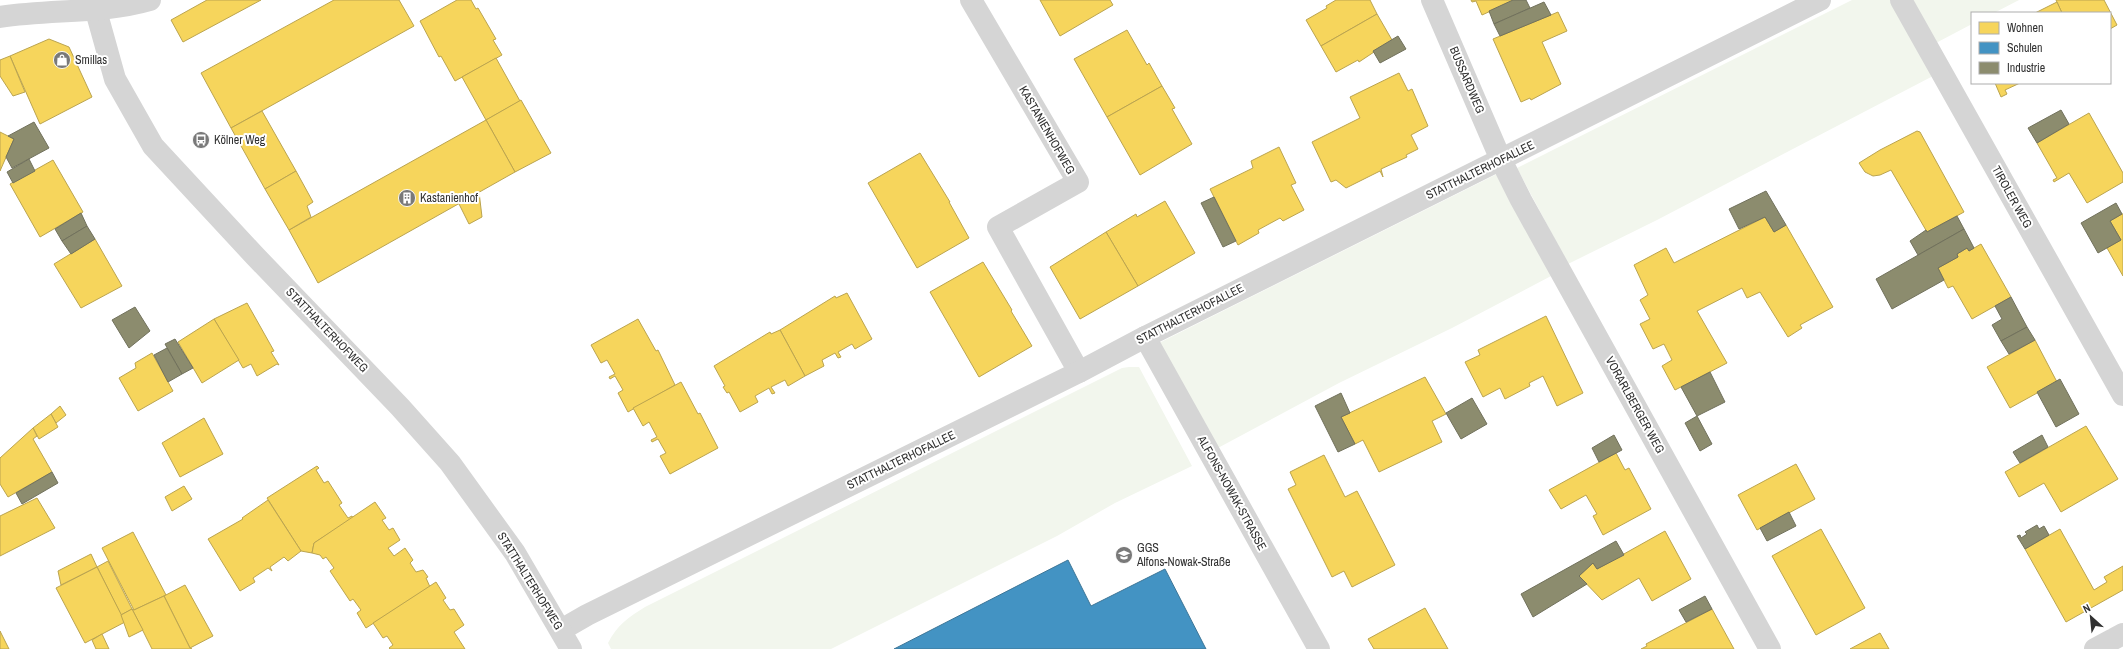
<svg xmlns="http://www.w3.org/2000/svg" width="2123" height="649" font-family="'Archivo Narrow',sans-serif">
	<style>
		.green { fill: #f2f6ed }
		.homes { fill: #f6d55c; stroke: #bba44f }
		.schools { fill: #4393c3; stroke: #3e7697 }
		.industry { fill: #8c8c6e; stroke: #71715c }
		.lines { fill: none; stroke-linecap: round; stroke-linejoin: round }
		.minor { stroke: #d5d5d5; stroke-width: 22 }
		.tertiary { stroke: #d5d5d5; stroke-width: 22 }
		.labels { text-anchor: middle; stroke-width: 4; stroke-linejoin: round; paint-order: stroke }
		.poi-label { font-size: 12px; fill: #313131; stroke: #fff; text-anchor: start }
		.street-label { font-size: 12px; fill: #313131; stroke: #fff }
	</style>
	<rect width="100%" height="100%" fill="#fff"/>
	<!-- green -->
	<g class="green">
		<polygon points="1852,0 1890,0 1933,76 1657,220 1568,264 1517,168"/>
		<polygon points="1910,0 2019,0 1994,13 1972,13 1972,24 1934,44"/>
		<polygon points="1501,172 1553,275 1452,328 1339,383 1216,449 1159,343"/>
		<path d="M1129,367H1139L1192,466L1115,503L1057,536L831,649H611L608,643C617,625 629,617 645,607L1122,368Z"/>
	</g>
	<!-- homes -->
	<g class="homes">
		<polygon points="207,0 261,0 183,42 171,20"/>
		<polygon points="334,0 399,0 414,26 231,128 201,73"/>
		<polygon points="457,0 471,0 476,9 478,8 496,39 493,40 502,55 455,81 441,56 439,57 420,21"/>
		<polygon points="1040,0 1110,0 1113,5 1060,36"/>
		<polygon points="1336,0 1370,0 1377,14 1321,46 1306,20 1327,8 1326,6"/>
		<polygon points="1471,0 1513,0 1513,1 1482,15 1476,1 1472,2"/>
		<polygon points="2056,0 2104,0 2117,25 2110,29 2110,13 2062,13"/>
		<polygon points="2057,2 2062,13 2035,13"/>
		<polygon points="1558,12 1567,31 1542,42 1561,84 1531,100 1530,98 1521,102 1493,39"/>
		<polygon points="1377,14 1392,40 1359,62 1358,60 1336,72 1321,46"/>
		<polygon points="1127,30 1147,65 1149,63 1162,86 1107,117 1074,59"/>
		<polygon points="49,39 69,47 92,97 40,124 10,56"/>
		<polygon points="10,56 25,92 13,96 0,76 0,60"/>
		<polygon points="496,58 520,101 486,120 462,77"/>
		<polygon points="1399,73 1408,91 1412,89 1428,126 1411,135 1418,149 1406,155 1407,157 1381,169 1383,177 1380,171 1346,188 1336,180 1331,182 1312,142 1360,118 1350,97"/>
		<polygon points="1995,83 2020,83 2005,90 2007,94 2001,97"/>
		<polygon points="1162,86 1175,108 1172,109 1192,144 1140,175 1107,117"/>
		<polygon points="521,100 551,153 515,172 486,120"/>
		<polygon points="262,111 296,171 265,189 231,128"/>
		<polygon points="2089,113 2123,173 2123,182 2087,203 2069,173 2054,182 2053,180 2057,178 2037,143"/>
		<polygon points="486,120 515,172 318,283 289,230"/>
		<polygon points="1917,131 1920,132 1964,212 1927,232 1891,170 1880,175 1873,176 1865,172 1859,163 1880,150"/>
		<polygon points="0,132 14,139 0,171"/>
		<polygon points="1279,147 1296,183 1291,185 1304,210 1283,221 1280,218 1258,230 1259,233 1238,245 1210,189 1253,168 1251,161"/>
		<polygon points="920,153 950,202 949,202 969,238 917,268 868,183"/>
		<polygon points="53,160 83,212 40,237 10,184"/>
		<polygon points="296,171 313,202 307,206 311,217 289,230 265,189"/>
		<polygon points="479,192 482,217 469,224 459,204"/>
		<polygon points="1165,201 1195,253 1138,286 1106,232 1136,214 1137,217"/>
		<polygon points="2122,214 2123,214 2123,276 2107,248 2121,240 2110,221"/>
		<polygon points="1765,217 1774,232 1786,225 1833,307 1800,325 1802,328 1788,337 1760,292 1747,298 1742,288 1697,311 1727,363 1675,390 1662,366 1672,360 1664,344 1653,349 1640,324 1650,319 1640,300 1648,295 1634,265 1666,248 1674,263"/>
		<polygon points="1106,232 1138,286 1080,319 1050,267"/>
		<polygon points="95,239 122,286 81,308 54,264"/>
		<polygon points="1981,244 2011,297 1972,319 1953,286 1948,288 1938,268 1958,257 1957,254 1967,248 1969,251"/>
		<polygon points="983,262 1012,310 1011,311 1032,346 979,377 930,292"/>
		<polygon points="847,293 872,339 855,349 852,344 838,352 841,357 838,358 835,353 822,360 824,366 805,376 780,330 835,296 836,298"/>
		<polygon points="247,303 274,351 271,352 279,365 277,364 257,376 251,364 243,368 214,319"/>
		<polygon points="1546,316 1583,393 1557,406 1543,376 1529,383 1530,386 1505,399 1500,388 1483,397 1465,362 1480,355 1478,350"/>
		<polygon points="214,319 239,360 202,383 178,342"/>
		<polygon points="638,319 656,351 658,350 675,385 628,412 618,393 623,390 615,376 610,379 609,377 615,374 607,360 601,363 591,345"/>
		<polygon points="780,330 805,376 788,386 785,380 771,387 775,393 772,394 769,388 755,396 758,402 740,412 729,392 727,393 723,387 725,386 714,366 770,332 771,334"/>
		<polygon points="2035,340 2057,382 2010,408 1987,367"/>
		<polygon points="152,353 173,391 138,411 119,378 136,368 135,363"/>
		<polygon points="1425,377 1446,414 1432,421 1442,442 1379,472 1363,440 1355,444 1341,417"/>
		<polygon points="681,382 698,414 700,413 718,448 670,474 660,456 666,453 658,439 652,442 651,440 657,437 649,422 643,426 633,408"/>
		<polygon points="60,406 66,415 56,423 51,414"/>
		<polygon points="51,414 58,427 39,439 33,428"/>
		<polygon points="204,418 223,454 180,477 162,443"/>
		<polygon points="2086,426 2118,479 2061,512 2044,483 2019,497 2005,472"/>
		<polygon points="33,428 37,436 33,439 52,472 8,497 0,484 0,458"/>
		<polygon points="1616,453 1625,470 1629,468 1651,509 1603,535 1593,516 1597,514 1586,495 1561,509 1549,490"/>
		<polygon points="1324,455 1345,497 1357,491 1395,565 1352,587 1344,571 1332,577 1288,489 1296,485 1290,472"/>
		<polygon points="1796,464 1815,499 1757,530 1738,495"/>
		<polygon points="317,466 319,468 316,470 324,483 328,481 342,503 339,505 348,518 352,516 353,518 314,543 312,553 301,551 267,498"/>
		<polygon points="184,486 192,499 172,511 165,497"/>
		<polygon points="37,498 55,528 0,556 0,516"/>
		<polygon points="268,500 301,551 288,561 284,557 270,567 272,571 268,568 253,578 255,582 240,591 208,539 243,519 242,518"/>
		<polygon points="375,502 386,518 382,520 389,530 393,528 400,540 388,548 394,556 405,548 413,560 410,563 416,572 423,570 428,577 426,578 430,587 366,628 357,613 361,610 353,599 350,601 330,571 334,568 326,557 323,559 320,555 312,553 314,543"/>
		<polygon points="1821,529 1865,608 1816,635 1772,556"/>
		<polygon points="2060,529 2094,590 2107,582 2104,577 2123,566 2123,590 2066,622 2025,549"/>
		<polygon points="1665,531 1691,579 1652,601 1639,578 1602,600 1579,576 1593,563 1597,569"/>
		<polygon points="133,532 166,595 134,610 102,548"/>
		<polygon points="91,554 97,567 61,585 58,571"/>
		<polygon points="108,561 132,609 121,615 97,567"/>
		<polygon points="97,567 125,622 85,643 56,588"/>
		<polygon points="436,582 446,598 443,600 450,610 454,609 464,625 454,632 465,649 390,649 389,648 393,645 387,636 383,638 373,623"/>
		<polygon points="185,585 213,636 190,648 164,596"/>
		<polygon points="164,596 190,648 192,649 152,649 132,609 134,610"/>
		<polygon points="1425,608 1448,649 1374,649 1368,639"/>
		<polygon points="132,609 143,630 129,637 121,615"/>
		<polygon points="1712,609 1734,649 1641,649 1647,646 1646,644"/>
		<polygon points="0,631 9,649 0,649"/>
		<polygon points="1880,633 1889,649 1850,649"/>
		<polygon points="102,634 109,649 96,649 92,640"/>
	</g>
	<!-- schools -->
	<polygon class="schools" points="1068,560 1091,606 1165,569 1206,649 894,649"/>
	<!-- industry -->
	<g class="industry">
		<polygon points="1513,0 1526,0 1530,8 1494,24 1489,11"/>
		<polygon points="1544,2 1551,15 1500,36 1494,24"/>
		<polygon points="1398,36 1406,49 1380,63 1373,51"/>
		<polygon points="2061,110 2069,124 2037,143 2028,128"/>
		<polygon points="34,122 49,148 12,168 6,157 14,139 8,136"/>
		<polygon points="29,159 35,171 13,183 7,172"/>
		<polygon points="1766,191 1786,225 1774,232 1765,217 1739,229 1729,209"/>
		<polygon points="1214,197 1236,241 1223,247 1201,203"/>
		<polygon points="2116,203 2122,214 2110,221 2121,240 2098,253 2081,223"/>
		<polygon points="81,213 87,226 62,241 55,229"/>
		<polygon points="1957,216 1964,229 1918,255 1910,241 1926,230 1927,232"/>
		<polygon points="87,226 95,239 71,254 62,241"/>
		<polygon points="1964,229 1974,248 1969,251 1967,248 1957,254 1958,257 1938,268 1944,280 1892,309 1876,279"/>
		<polygon points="2011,297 2027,327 2001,341 1992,325 2002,319 1995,306"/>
		<polygon points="135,307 150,331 129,348 112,320"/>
		<polygon points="2027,327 2035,340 2009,354 2001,341"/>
		<polygon points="175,339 193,368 182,374 165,344"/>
		<polygon points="167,348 182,374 168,382 154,355"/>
		<polygon points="1710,372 1725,402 1697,416 1681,387"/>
		<polygon points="2060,379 2079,414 2056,427 2037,392"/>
		<polygon points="1341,393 1350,413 1341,417 1355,444 1338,452 1315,406"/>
		<polygon points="1472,398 1487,424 1461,439 1446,413"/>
		<polygon points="1697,416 1712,444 1700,451 1685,423"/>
		<polygon points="1614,435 1622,450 1599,462 1592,448"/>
		<polygon points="2042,435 2048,447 2020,463 2013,452"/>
		<polygon points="52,472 58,483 22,504 16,493"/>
		<polygon points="1789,512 1796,526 1767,541 1760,528"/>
		<polygon points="2037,525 2039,529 2044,526 2049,535 2025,549 2017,536 2020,535 2021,538 2027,534 2025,532"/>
		<polygon points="1616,541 1624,555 1597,569 1593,563 1579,576 1587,584 1533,617 1521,594"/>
		<polygon points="1705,596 1712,609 1686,622 1679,610"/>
	</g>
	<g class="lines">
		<!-- minor -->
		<g class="minor">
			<polyline points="971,0 1078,182 998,227 1079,372"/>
			<polyline points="1432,0 1501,160 1521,200 1770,649"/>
			<polyline points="1901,0 2123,395"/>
			<polyline points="1145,337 1319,649"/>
			<polyline points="561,630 587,615 1079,372 1145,337 1820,0"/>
			<polyline points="2095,649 2123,634"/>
		</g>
		<!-- tertiary -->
		<g class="tertiary">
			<polyline points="93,0 115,79 153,146 255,256 400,407 450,463 515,553 571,649"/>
			<path d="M0,17C50,9 102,14 150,0"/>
		</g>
	</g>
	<!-- icons -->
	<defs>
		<g id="shop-disc" transform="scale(0.9)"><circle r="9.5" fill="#797979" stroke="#fff"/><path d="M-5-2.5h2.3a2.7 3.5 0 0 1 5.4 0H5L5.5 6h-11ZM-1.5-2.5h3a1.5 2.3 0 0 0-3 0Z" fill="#fff"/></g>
		<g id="bus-disc" transform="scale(0.9)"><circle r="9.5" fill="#797979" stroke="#fff"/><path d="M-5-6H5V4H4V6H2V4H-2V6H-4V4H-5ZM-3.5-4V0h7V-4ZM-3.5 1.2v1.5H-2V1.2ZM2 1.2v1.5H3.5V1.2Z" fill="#fff"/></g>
		<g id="building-disc" transform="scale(0.9)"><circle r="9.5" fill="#797979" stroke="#fff"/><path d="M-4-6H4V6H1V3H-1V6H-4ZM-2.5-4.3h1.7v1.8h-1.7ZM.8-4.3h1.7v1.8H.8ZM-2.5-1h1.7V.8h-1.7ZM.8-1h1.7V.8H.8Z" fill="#fff"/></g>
		<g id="school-disc" transform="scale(0.9)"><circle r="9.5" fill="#797979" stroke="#fff"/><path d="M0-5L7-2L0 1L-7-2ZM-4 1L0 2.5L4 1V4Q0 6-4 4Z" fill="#fff"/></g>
	</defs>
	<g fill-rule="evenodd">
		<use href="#shop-disc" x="62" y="60"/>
		<use href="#bus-disc" x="201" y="140"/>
		<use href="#building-disc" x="407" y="198"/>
		<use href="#school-disc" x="1124" y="555"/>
	</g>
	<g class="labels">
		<!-- poi labels -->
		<g class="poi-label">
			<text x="75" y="64">Smillas</text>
			<text x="214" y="144">Kölner Weg</text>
			<text x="420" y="202">Kastanienhof</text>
			<text x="1137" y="552">GGS<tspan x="1137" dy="14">Alfons-Nowak-Straße</tspan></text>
		</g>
		<!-- street labels -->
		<g class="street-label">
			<text transform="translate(1467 80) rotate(67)" y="4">BUSSARDWEG</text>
			<text transform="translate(1047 130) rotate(60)" y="4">KASTANIENHOFWEG</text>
			<text transform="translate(1480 170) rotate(-26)" y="4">STATTHALTERHOFALLEE</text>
			<text transform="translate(2012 197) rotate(61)" y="4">TIROLER WEG</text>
			<text transform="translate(1190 314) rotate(-27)" y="4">STATTHALTERHOFALLEE</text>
			<text transform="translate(327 330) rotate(46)" y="4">STATTHALTERHOFWEG</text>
			<text transform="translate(1635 405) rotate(61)" y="4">VORARLBERGER WEG</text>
			<text transform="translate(901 460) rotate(-26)" y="4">STATTHALTERHOFALLEE</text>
			<text transform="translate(1232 493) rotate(61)" y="4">ALFONS-NOWAK-STRASSE</text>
			<text transform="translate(530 581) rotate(58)" y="4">STATTHALTERHOFWEG</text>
		</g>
	</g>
	<!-- legend -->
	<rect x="1971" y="12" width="140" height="72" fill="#ffffff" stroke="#adadad"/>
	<rect x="1979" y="22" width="20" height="12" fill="#f6d55c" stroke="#adadad"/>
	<text x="2007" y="32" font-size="12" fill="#313131">Wohnen</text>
	<rect x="1979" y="42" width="20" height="12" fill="#4393c3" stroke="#adadad"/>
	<text x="2007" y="52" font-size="12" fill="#313131">Schulen</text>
	<rect x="1979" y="62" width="20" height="12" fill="#8c8c6e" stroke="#adadad"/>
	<text x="2007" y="72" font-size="12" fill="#313131">Industrie</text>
	<!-- north arrow -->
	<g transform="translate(2091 617) rotate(333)" stroke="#ffffff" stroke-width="3" paint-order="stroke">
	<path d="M0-3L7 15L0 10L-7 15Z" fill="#313131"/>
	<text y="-6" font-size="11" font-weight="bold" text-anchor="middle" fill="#313131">N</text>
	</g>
</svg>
